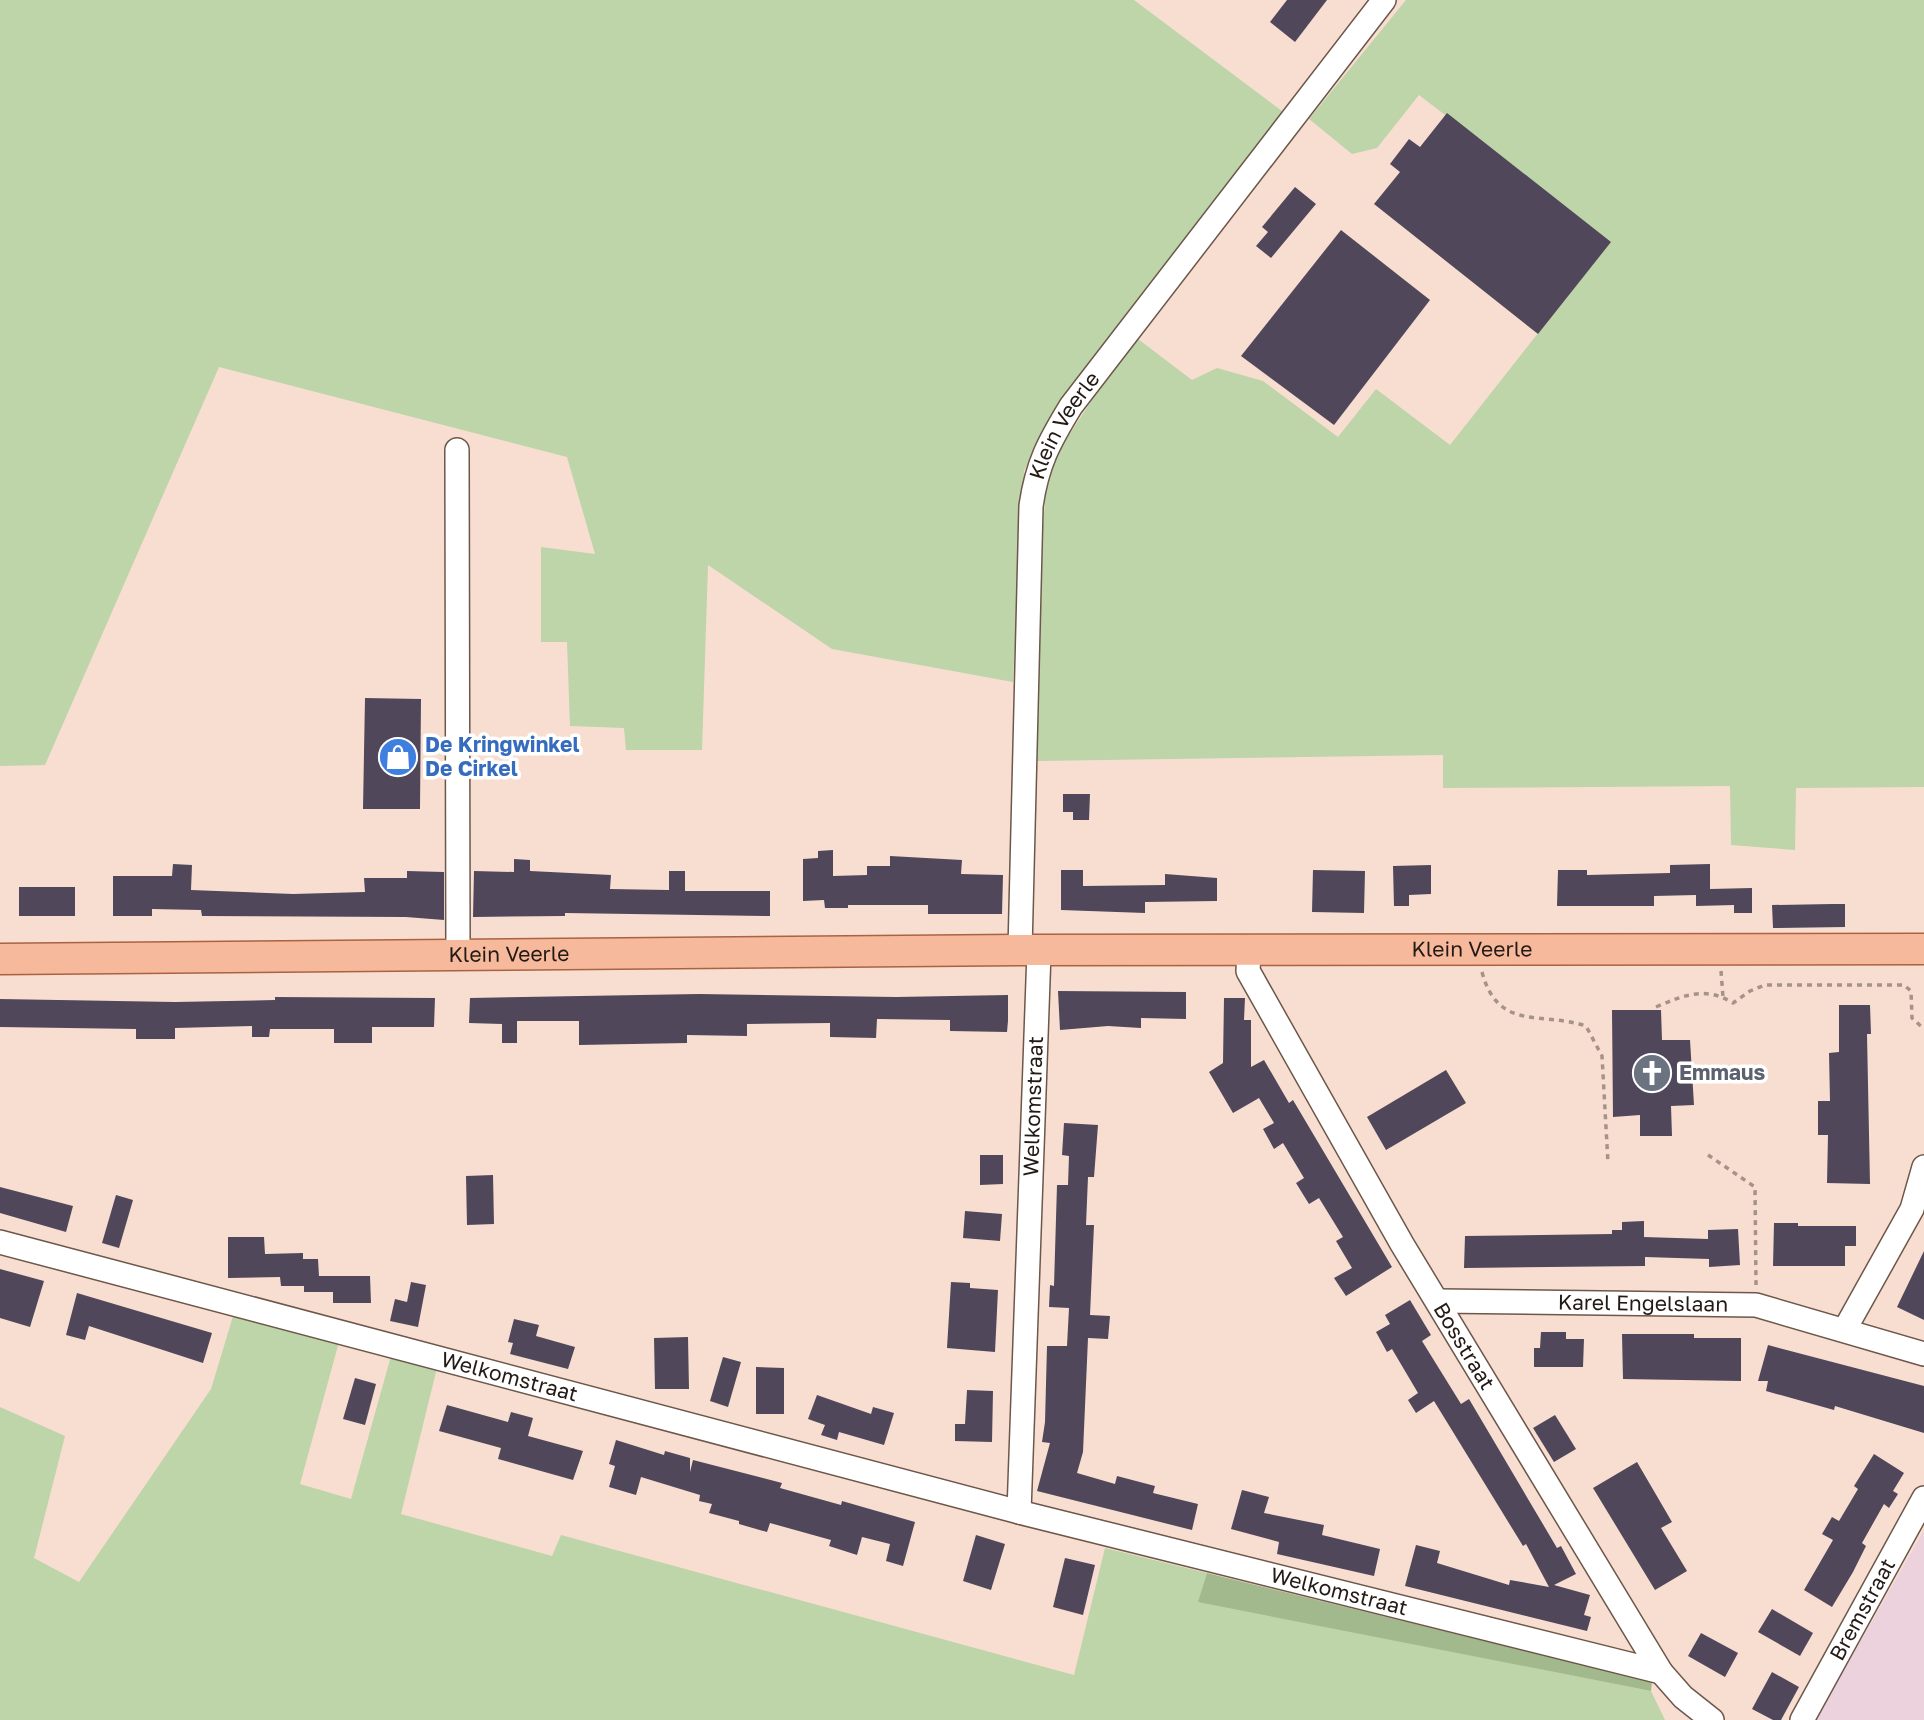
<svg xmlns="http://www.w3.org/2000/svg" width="1924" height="1720" font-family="'Golos Text',sans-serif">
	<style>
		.industrial { fill: #ebd2dc }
		.green { fill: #bed4a9 }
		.forest { fill: #a2b98d }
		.building { fill: #50475b }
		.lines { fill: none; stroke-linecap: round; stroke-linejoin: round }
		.minor-casing { stroke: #6c574a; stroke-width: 26 }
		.major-casing { stroke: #a96342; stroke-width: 33 }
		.path { stroke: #a69388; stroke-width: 3.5; stroke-dasharray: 5 5; stroke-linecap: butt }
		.minor { stroke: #fff; stroke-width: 23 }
		.major { stroke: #f7b99c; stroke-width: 30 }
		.labels { text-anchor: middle; stroke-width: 7; stroke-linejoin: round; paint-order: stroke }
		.street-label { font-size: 21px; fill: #231a15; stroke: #fff }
		.shop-label { font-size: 21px; font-weight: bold; fill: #366cbe; stroke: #fff; text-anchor: start }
		.worship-label { font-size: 21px; font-weight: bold; fill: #5b616d; stroke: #fff; text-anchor: start }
	</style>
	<rect width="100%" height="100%" fill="#f8ded0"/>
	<!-- industrial -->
	<polygon class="industrial" points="1924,1530 1924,1720 1816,1720"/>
	<!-- green -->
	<g class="green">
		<polygon points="0,0 1134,0 1286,114 1051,417 1024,471 1013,682 832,649 708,565 702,750 626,750 624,728 570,726 567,642 541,642 541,547 595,554 567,457 219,367 45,765 0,766"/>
		<polygon points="1406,0 1924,0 1924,787 1796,788 1795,850 1731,845 1730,786 1443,788 1443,755 1037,761 1043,526 1047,476 1063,444 1134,336 1192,380 1217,368 1263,381 1338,437 1376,389 1450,445 1610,242 1419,95 1377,148 1352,154 1309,119"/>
		<polygon points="234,1313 339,1342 300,1484 351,1499 391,1356 437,1368 401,1514 552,1556 561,1535 1074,1675 1105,1548 1207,1573 1199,1601 1651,1691 1665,1720 0,1720 0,1407 65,1436 34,1558 79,1582 211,1389"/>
	</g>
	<!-- forest -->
	<polygon class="forest" points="1207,1573 1652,1682 1651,1691 1198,1602"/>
	<!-- building -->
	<g class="building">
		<polygon points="1287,0 1327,0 1295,42 1270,22"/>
		<polygon points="1447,113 1611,242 1538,334 1374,204 1400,172 1390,164 1409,139 1420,147"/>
		<polygon points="1295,187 1316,204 1271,258 1256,246 1268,232 1262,227"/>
		<polygon points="1341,230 1430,300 1334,425 1241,356"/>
		<polygon points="365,698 421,699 420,809 363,809"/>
		<polygon points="1063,794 1090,794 1089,820 1073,820 1073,812 1063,812"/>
		<polygon points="833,850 833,876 867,875 867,866 890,866 890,856 962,860 961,874 1003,875 1002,914 928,914 928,905 848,905 848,908 825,908 824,900 803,901 803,859 818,858 818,851"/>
		<polygon points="514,859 530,860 530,871 611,875 610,889 669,890 669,871 685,871 685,891 770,891 770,916 565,913 565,916 473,917 474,871 514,872"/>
		<polygon points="173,864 192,865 191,890 293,894 365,892 364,878 407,878 407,871 444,872 444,920 406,917 202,916 201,910 152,909 152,916 113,916 113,876 172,876"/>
		<polygon points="1710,864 1710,889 1752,888 1752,913 1734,913 1734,905 1696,906 1696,895 1654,896 1654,906 1557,906 1558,870 1587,870 1587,875 1670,873 1670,865"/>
		<polygon points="1431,865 1431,894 1409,895 1409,906 1394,906 1393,866"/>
		<polygon points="1061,870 1083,870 1083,886 1165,885 1165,874 1217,878 1217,901 1145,902 1145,913 1061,910"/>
		<polygon points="1313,870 1365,871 1364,913 1312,912"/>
		<rect x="19" y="887" width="56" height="29"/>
		<polygon points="1832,904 1845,904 1845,927 1773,928 1772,905"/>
		<polygon points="1058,991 1186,992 1186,1019 1141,1018 1141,1028 1108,1026 1060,1030"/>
		<polygon points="699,994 896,997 1008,995 1008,1021 1007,1032 950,1031 950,1020 877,1019 876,1038 830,1037 830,1023 747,1024 747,1036 687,1035 687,1043 579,1045 579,1021 517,1021 517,1043 502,1043 502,1024 469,1023 470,998"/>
		<polygon points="275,997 435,998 434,1027 372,1027 372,1043 334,1043 334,1029 270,1029 269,1037 252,1037 252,1026 175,1028 175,1039 136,1039 136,1029 0,1027 0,999 175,1002 275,1000"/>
		<polygon points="1224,998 1245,998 1244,1020 1251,1020 1251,1067 1264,1060 1289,1103 1293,1100 1392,1267 1346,1296 1334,1278 1352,1268 1336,1241 1343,1237 1319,1198 1309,1204 1296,1183 1304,1178 1283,1143 1274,1149 1263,1129 1274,1123 1259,1098 1233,1113 1209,1072 1223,1063"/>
		<polygon points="1839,1005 1870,1005 1871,1034 1867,1034 1870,1184 1827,1183 1828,1135 1818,1135 1818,1101 1830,1101 1829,1053 1839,1052"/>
		<polygon points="1612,1010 1661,1010 1662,1040 1690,1040 1694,1105 1671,1106 1672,1136 1640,1136 1640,1115 1613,1117"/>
		<polygon points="1446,1070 1466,1103 1386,1150 1367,1117"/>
		<polygon points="1064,1123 1098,1125 1094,1177 1088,1177 1086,1225 1094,1225 1090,1315 1110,1316 1108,1339 1088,1338 1083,1452 1077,1473 1115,1484 1117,1476 1155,1486 1153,1493 1198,1504 1192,1530 1037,1491 1050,1443 1042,1442 1045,1422 1047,1346 1067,1346 1069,1308 1049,1307 1050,1285 1054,1286 1057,1185 1068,1185 1069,1156 1062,1155"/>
		<polygon points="980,1155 1003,1155 1003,1184 980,1185"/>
		<polygon points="493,1175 494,1224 467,1225 466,1176"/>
		<polygon points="0,1187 73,1206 66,1232 0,1213"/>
		<polygon points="116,1195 133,1200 119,1248 102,1243"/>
		<polygon points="965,1211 1002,1214 1000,1241 963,1238"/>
		<polygon points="1644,1221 1644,1237 1708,1239 1708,1230 1738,1229 1740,1265 1709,1267 1709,1259 1645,1257 1645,1266 1464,1268 1465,1236 1612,1234 1612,1230 1622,1230 1622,1222"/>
		<polygon points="1774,1223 1798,1223 1798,1226 1856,1226 1856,1246 1845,1246 1845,1266 1773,1266"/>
		<polygon points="228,1237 264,1237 265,1254 303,1253 303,1259 318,1259 319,1276 370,1276 371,1303 333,1303 333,1292 304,1292 304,1286 281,1286 280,1277 228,1278"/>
		<polygon points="1924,1251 1924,1320 1897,1307"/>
		<polygon points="0,1269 44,1281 30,1327 0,1318"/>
		<polygon points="411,1282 426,1285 418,1327 390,1321 395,1299 407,1302"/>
		<polygon points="951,1282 970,1283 970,1288 998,1290 995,1352 947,1348"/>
		<polygon points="77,1293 212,1333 203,1363 89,1326 85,1340 66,1335"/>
		<polygon points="1410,1300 1431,1335 1422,1341 1461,1404 1469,1399 1557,1548 1561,1546 1576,1574 1554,1585 1590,1595 1584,1615 1591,1617 1587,1631 1405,1586 1416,1545 1440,1551 1437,1563 1509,1585 1510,1580 1549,1587 1526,1544 1523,1546 1434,1401 1416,1413 1408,1400 1418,1393 1392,1349 1387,1352 1376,1332 1390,1324 1385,1315"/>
		<polygon points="514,1319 539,1325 536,1336 575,1347 568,1369 510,1354 513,1343 508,1342"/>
		<polygon points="1541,1332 1566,1332 1566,1339 1584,1339 1583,1367 1534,1367 1534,1348 1540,1348"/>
		<polygon points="1622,1334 1694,1334 1694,1338 1741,1338 1741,1381 1623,1379"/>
		<polygon points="688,1337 689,1389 655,1389 654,1338"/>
		<polygon points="1768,1345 1924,1386 1924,1433 1835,1406 1834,1410 1766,1391 1768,1381 1758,1381"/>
		<polygon points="723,1357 741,1362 728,1407 710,1401"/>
		<polygon points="756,1367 784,1368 784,1414 756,1414"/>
		<polygon points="355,1378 376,1384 365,1425 343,1419"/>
		<polygon points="967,1390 993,1391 992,1442 955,1441 955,1424 965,1424"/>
		<polygon points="817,1395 871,1414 873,1407 894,1413 884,1445 839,1432 837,1440 821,1435 825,1425 808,1419"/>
		<polygon points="447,1405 508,1422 511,1412 533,1418 528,1436 583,1451 573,1480 498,1459 501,1448 439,1431"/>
		<polygon points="1555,1415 1576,1449 1554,1462 1533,1428"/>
		<polygon points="616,1440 664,1455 665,1451 690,1458 690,1472 693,1460 782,1483 780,1488 841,1505 842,1501 915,1522 903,1566 886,1561 890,1544 862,1537 857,1555 829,1546 831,1540 770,1523 767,1532 739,1524 739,1521 709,1513 712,1504 699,1501 700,1495 641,1477 636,1495 609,1487 615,1466 609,1464"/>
		<polygon points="1874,1454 1904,1473 1893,1491 1898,1494 1889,1508 1884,1504 1862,1543 1866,1546 1853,1572 1832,1607 1804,1590 1833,1540 1822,1534 1832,1517 1839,1521 1858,1489 1854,1486"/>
		<polygon points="1637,1462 1672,1522 1661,1528 1687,1571 1655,1590 1593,1488"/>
		<polygon points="1242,1490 1269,1497 1264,1513 1324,1525 1322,1535 1380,1549 1374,1576 1277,1554 1279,1542 1231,1529"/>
		<polygon points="976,1535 1005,1544 991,1590 963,1581"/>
		<polygon points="1065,1558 1095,1565 1083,1615 1053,1607"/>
		<polygon points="1772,1609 1813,1633 1800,1656 1758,1632"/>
		<polygon points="1701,1633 1738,1653 1725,1677 1688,1656"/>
		<polygon points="1772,1672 1799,1687 1781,1720 1773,1720 1752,1709"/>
	</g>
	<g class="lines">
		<!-- minor casing -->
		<g class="minor-casing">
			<g id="minor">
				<polyline points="457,450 458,956"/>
				<path id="s1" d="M1020,950L1031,506C1037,464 1049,442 1071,406L1384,0"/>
				<path id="s2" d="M1249,952L1248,971L1402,1244L1661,1672L1683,1697L1712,1720"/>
				<path id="s3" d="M0,1242L1019,1512L1661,1672"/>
				<path id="s4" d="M1438,1301L1756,1305L1924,1354"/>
				<polyline points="1845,1329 1912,1209 1924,1167"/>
				<path id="s5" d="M1019,1512L1039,952"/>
				<path id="s6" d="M1802,1720L1924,1498"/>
			</g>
		</g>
		<!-- major casing -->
		<g class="major-casing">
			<g id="major">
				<path id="s7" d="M0,959L1020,950L1924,949"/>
			</g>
		</g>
		<!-- path -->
		<g class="path">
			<polyline points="1721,971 1723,997"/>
			<path d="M1482,972C1498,1032 1541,1011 1586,1026L1602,1056L1608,1163"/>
			<path d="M1656,1007C1684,995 1706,986 1733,1003L1750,991L1765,985H1904L1911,991L1912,1018L1924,1029"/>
			<polyline points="1708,1155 1755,1187 1756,1285"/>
		</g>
		<!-- minor -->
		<use href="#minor" class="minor"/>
		<!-- major -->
		<use href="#major" class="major"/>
	</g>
	<!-- icons -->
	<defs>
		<g id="shop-disc" transform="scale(2.0125)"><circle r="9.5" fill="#3f7fe0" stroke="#fff"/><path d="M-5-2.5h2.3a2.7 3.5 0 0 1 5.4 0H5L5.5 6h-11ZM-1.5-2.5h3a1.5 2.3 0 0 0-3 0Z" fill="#fff"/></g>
		<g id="church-disc" transform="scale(2.0125)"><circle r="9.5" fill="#6b7280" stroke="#fff"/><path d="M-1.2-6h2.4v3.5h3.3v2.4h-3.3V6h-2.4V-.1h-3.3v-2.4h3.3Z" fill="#fff"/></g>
	</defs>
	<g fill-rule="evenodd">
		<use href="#shop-disc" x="398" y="757"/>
		<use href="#church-disc" x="1652" y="1073"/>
	</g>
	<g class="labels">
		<!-- street labels -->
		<g class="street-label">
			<text dy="7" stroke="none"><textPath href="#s1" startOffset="532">Klein Veerle</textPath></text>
			<text dy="7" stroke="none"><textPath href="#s7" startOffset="1472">Klein Veerle</textPath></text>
			<text dy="7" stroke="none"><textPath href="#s7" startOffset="509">Klein Veerle</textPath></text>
			<text dy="7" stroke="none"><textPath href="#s5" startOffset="406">Welkomstraat</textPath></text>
			<text dy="7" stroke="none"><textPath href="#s4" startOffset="205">Karel Engelslaan</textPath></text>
			<text dy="7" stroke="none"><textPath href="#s2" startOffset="452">Bosstraat</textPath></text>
			<text dy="7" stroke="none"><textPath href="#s3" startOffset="527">Welkomstraat</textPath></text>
			<text dy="7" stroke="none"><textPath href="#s3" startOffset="1384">Welkomstraat</textPath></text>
			<text dy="7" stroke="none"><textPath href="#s6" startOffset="126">Bremstraat</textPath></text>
		</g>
		<!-- shop labels -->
		<g class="shop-label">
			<text x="425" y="752">De Kringwinkel<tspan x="425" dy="24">De Cirkel</tspan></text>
		</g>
		<!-- worship labels -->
		<g class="worship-label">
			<text x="1679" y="1080">Emmaus</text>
		</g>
	</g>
</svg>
